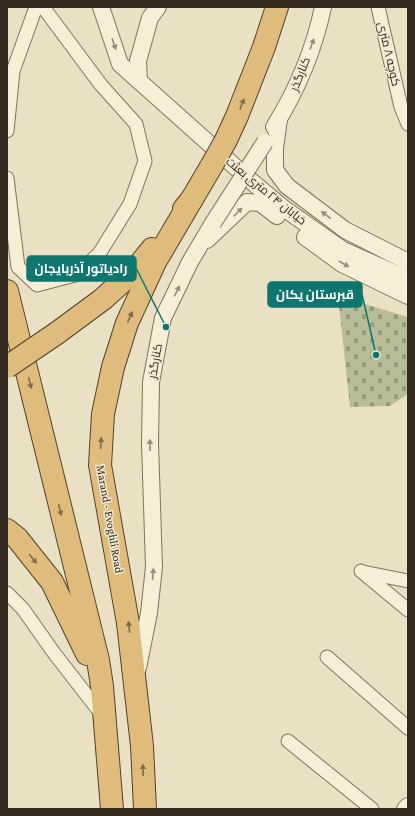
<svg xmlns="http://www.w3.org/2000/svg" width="415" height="816" font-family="'Crimson Pro',Cairo,serif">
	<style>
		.cemetery { fill: url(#cemetery-stones) }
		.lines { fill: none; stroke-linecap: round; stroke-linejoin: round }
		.minor-casing { stroke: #83725b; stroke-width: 15 }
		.tertiary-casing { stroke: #83725b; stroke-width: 18 }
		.trunk-casing { stroke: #51412f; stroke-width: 24 }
		.minor { stroke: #f6eed6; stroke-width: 13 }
		.tertiary { stroke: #f6eed6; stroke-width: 16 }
		.trunk { stroke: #dfbc7c; stroke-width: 22 }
		.tertiary-bridge-casing { stroke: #83725b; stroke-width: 18; stroke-linecap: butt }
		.trunk-bridge-casing { stroke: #51412f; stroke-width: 24; stroke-linecap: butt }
		.tertiary-bridge { stroke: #f6eed6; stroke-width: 16 }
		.trunk-bridge { stroke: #dfbc7c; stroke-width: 22 }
		.oneway { fill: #958c7a }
		.oneway2 { fill: #816c48 }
		.labels { text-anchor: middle; stroke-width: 3; stroke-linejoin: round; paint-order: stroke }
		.street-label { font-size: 12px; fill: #342a1e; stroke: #f2ead2 }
		.leader { fill: none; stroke: #0f766e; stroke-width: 1.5 }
		.callout-dot { fill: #0f766e; stroke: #f2ead2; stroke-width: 1.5 }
		.callout { fill: #0f766e; stroke: #0f766e; stroke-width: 1.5 }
		.callout-label { font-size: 13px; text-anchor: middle; font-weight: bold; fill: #fff }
	</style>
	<defs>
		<pattern id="cemetery-stones" width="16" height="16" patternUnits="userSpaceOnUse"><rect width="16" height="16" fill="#b6bd97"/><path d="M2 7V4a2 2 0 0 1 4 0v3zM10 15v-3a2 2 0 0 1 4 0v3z" fill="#959a7b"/></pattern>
	</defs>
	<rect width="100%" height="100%" fill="#eae0c3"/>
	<!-- cemetery -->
	<polygon class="cemetery" points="338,296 408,317 408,394 390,406 350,407"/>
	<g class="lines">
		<!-- minor casing -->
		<g class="minor-casing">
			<g id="minor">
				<polyline points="378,7 401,107 408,124"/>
				<polyline points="7,131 13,71 36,7"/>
				<polyline points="7,178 18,267 37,285 75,275 99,254 130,204 145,161 136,124 101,85 43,7"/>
				<polyline points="361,571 408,610"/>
				<polyline points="363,572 408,581"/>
				<polyline points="7,593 23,609 54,653 103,716"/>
				<polyline points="327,657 408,728"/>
				<polyline points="288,741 372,809"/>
			</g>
		</g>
		<!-- tertiary casing -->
		<g class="tertiary-casing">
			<g id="tertiary">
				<polyline points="101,7 120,64 251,181 282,207 343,250 408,279"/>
				<polyline points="139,81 138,61 150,18 158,7"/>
				<polyline points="279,119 275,148 275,170 287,186 345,230 408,262"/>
				<path d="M274,127C297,90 314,50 323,7"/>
				<polyline points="305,237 342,264 408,296"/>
				<polyline points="207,240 247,202 260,203 277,216"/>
				<polyline points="138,668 149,613 154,567 150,443 151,382 163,318 190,262 213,223"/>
				<polyline points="405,809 408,806"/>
			</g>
		</g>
		<!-- trunk casing -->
		<g class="trunk-casing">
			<g id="trunk">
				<polyline points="226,140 237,116 264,47 277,7"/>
				<polyline points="184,209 192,199 212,165"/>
				<polyline points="7,291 98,660 102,686 112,809"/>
				<polyline points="57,333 103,299 136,269 152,249"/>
				<polyline points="7,530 17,538 52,582 87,654"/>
				<polyline points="145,809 142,746 128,623 100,465 103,414 113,367 127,323 155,262 192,199"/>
			</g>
		</g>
		<!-- minor -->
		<use href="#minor" class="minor"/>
		<!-- tertiary -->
		<use href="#tertiary" class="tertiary"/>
		<!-- trunk -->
		<use href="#trunk" class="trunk"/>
		<!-- tertiary-bridge casing -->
		<g class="tertiary-bridge-casing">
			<polyline id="tertiary-bridge" points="213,223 265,142"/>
		</g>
		<!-- trunk-bridge casing -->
		<g class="trunk-bridge-casing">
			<g id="trunk-bridge">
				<polyline points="212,165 226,140"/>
				<polyline points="7,367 57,333"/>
			</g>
		</g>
		<!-- tertiary-bridge -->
		<use href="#tertiary-bridge" class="tertiary-bridge"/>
		<!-- trunk-bridge -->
		<use href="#trunk-bridge" class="trunk-bridge"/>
	</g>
	<!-- one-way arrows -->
	<defs><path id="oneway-solid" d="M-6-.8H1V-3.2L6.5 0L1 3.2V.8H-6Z"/></defs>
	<g class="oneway">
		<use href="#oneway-solid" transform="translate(114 44) rotate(71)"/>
		<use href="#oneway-solid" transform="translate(312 44) rotate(-70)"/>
		<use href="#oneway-solid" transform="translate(238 212) rotate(-45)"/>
		<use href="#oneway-solid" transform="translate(326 215) rotate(-142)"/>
		<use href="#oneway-solid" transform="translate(344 264) rotate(30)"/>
		<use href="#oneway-solid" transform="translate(177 291) rotate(-64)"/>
		<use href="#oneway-solid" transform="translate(150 445) rotate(-91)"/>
		<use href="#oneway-solid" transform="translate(153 574) rotate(-85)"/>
	</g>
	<g class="oneway2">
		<use href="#oneway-solid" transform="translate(242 104) rotate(-69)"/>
		<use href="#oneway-solid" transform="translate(130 317) rotate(-66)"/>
		<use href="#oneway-solid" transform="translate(30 383) rotate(77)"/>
		<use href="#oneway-solid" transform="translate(101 443) rotate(-86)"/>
		<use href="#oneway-solid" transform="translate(60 510) rotate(76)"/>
		<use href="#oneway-solid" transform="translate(33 559) rotate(51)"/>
		<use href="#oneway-solid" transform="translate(129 627) rotate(-97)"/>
		<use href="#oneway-solid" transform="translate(143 770) rotate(-92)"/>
	</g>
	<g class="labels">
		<!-- street labels -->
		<g class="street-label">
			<text transform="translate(389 54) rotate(77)" y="4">کوچه ۸ متری</text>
			<text transform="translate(300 74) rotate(-68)" y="4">کنارگذر</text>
			<text transform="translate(266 191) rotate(39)" y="4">خیابان ۲۴ متری بعثت</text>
			<text transform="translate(155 361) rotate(-80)" y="4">کنارگذر</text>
			<text transform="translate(110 519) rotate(80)" y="4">Marand - Evoghli Road</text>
		</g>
	</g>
	<!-- callouts -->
	<path class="leader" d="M166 327L136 268M376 355L362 294"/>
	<g class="callout-dot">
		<circle cx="166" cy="327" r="4"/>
		<circle cx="376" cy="355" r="4"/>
	</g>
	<g class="callout">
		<rect x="27" y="256" width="109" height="25" rx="4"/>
		<rect x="268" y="282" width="94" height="25" rx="4"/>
	</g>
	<g class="callout-label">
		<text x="81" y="273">رادیاتور آذربایجان</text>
		<text x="315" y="299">قبرستان یکان</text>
	</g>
	<!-- border -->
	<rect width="415" height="816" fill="none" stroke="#342a1e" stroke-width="16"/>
</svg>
